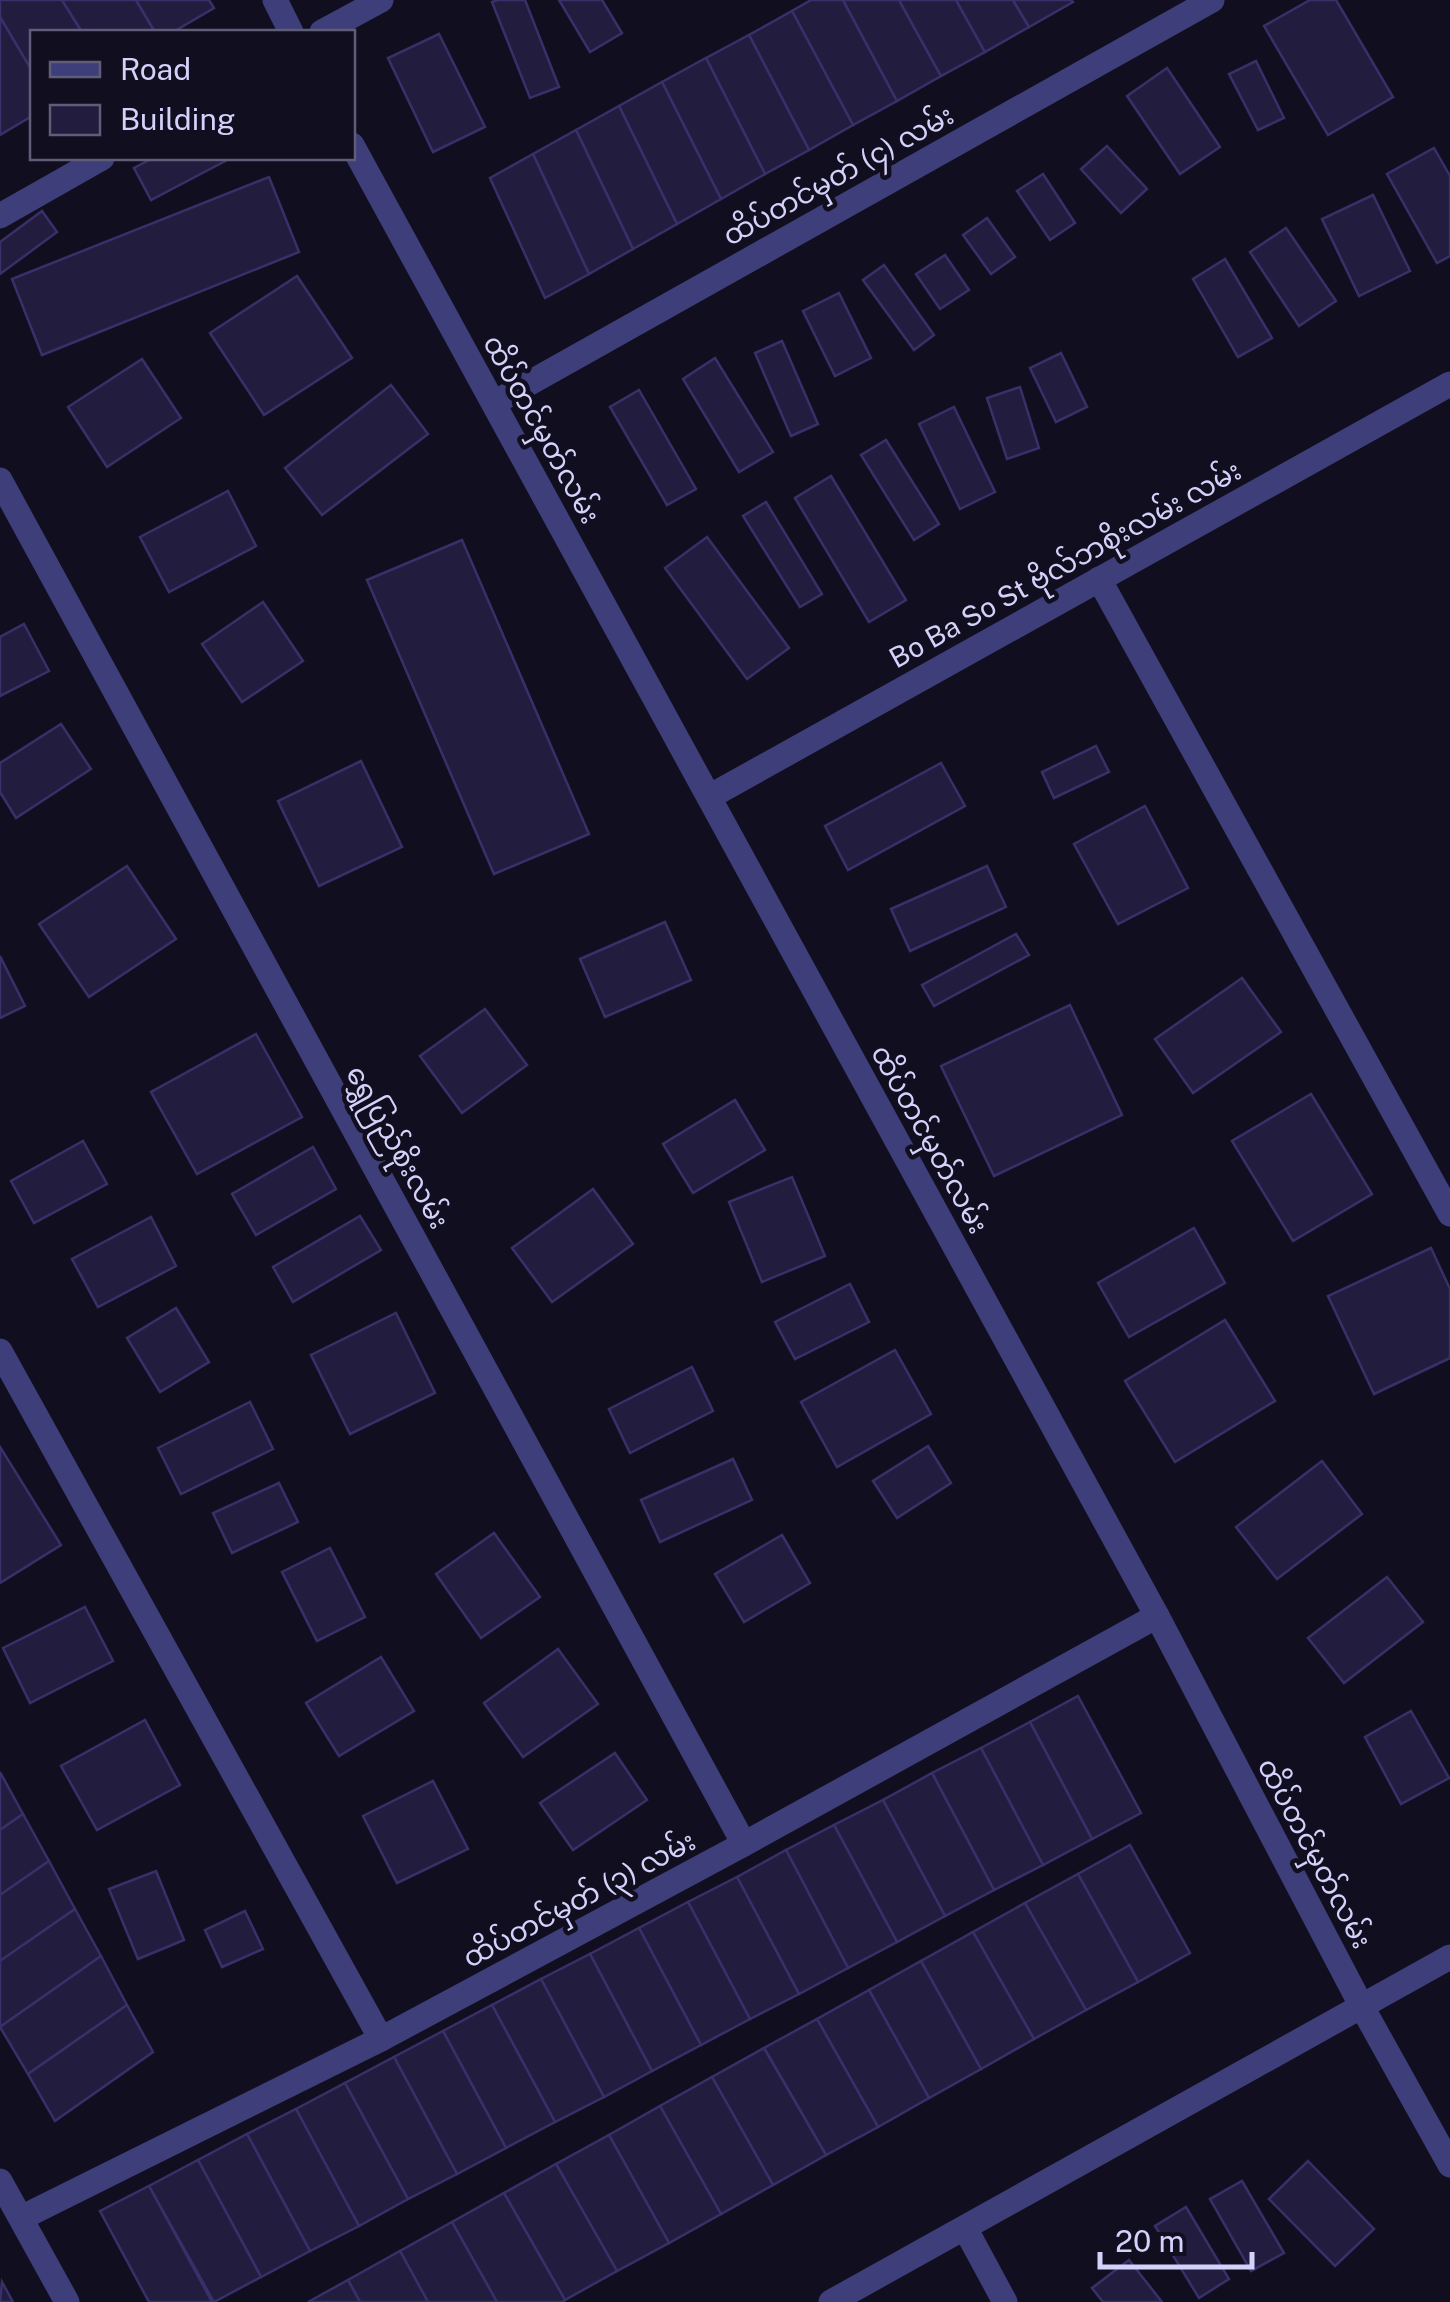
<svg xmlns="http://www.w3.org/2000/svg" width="1450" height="2302" font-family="'Public Sans','Noto Sans Myanmar',sans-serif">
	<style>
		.building { fill: #221c3f; stroke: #393069; stroke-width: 2.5 }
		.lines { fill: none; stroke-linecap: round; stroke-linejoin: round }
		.minor { stroke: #3e3e7a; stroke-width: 25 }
		.labels { text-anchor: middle; stroke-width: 9; stroke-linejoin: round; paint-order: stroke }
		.street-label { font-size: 28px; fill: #d4d1fb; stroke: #110f1f }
	</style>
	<rect width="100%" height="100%" fill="#110f1f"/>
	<!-- building -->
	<g class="building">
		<polygon points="0,0 62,0 82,32 32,32 32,71 0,17"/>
		<polygon points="62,0 136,0 155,32 82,32"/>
		<polygon points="136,0 209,0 214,8 173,32 155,32"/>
		<polygon points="498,0 525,0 559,87 530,98 492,2"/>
		<polygon points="559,0 602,0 622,33 590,52"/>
		<polygon points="811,0 843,0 897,101 853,125 792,11"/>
		<polygon points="843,0 899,0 941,76 897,101"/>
		<polygon points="899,0 956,0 985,52 941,76"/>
		<polygon points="956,0 1013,0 1029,27 985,52"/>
		<polygon points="1013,0 1071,0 1073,2 1029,27"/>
		<polygon points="1310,0 1336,0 1393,97 1328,135 1264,26"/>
		<polygon points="792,11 853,125 809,150 749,35"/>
		<polygon points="0,17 32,71 32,116 0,135"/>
		<polygon points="439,34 485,127 433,152 388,58"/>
		<polygon points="749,35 809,150 765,174 706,58"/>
		<polygon points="706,58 765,174 721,199 662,82"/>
		<polygon points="1256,61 1284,118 1258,130 1229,74"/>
		<polygon points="1167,68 1220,147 1180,174 1127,96"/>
		<polygon points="662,82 721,199 677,224 619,106"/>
		<polygon points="619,106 677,224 633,249 576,130"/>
		<polygon points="576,130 633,249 589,274 533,154"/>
		<polygon points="1107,146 1147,189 1121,213 1081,169"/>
		<polygon points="1434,148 1450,176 1450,256 1437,263 1387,174"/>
		<polygon points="533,154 589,274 545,298 490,178"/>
		<polygon points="153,158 231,158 151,200 134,168"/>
		<polygon points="1043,174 1075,223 1050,240 1017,191"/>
		<polygon points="269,177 299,252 42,355 12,279"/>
		<polygon points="1373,195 1410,271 1359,296 1322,219"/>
		<polygon points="42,211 57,232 0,274 0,242"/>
		<polygon points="987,218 1015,257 991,274 963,235"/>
		<polygon points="1286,228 1336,301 1299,326 1250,252"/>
		<polygon points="945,255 969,290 940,309 916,274"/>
		<polygon points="1225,259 1272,338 1238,357 1193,279"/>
		<polygon points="884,265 934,335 914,350 863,280"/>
		<polygon points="297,276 352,358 264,415 210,333"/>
		<polygon points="839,293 871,358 835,376 803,311"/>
		<polygon points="782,341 818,424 791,436 755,353"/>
		<polygon points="1061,353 1087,407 1056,422 1030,368"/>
		<polygon points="715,358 773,452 739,472 683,379"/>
		<polygon points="142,359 181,418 107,467 68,407"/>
		<polygon points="391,385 428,434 322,515 285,468"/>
		<polygon points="1020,387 1039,448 1007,459 987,398"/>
		<polygon points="639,390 696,489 667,505 610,407"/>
		<polygon points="954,407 995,492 960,509 919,424"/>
		<polygon points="886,440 939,524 914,540 861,455"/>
		<polygon points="831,476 906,600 869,622 795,498"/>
		<polygon points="228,491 256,546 169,592 140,537"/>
		<polygon points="766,502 822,594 800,607 743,516"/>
		<polygon points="707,537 789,648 747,679 665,568"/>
		<polygon points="462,540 589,834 494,874 367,580"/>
		<polygon points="263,602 303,661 242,702 202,644"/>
		<polygon points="24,624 49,671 0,696 0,637"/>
		<polygon points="61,724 91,769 16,818 0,792 0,763"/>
		<polygon points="1096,746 1109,772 1054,798 1042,772"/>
		<polygon points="361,761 402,847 319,886 278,801"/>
		<polygon points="941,763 965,806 848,870 825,826"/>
		<polygon points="1145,806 1188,888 1118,924 1074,844"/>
		<polygon points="127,866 176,939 89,997 39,924"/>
		<polygon points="987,866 1006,907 910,951 891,909"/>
		<polygon points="665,922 691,980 605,1017 580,959"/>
		<polygon points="1016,934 1029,955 934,1006 922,985"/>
		<polygon points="0,956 25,1006 0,1018"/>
		<polygon points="1242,978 1281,1032 1193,1093 1155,1039"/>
		<polygon points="1070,1005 1122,1115 994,1176 941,1066"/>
		<polygon points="485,1009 527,1065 462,1113 420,1056"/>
		<polygon points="256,1034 302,1117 197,1174 151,1092"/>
		<polygon points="1311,1094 1372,1194 1293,1241 1232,1141"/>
		<polygon points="735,1100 765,1150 693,1193 663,1144"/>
		<polygon points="83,1141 107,1184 34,1223 11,1181"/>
		<polygon points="313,1147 336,1189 256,1235 232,1194"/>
		<polygon points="792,1177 825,1256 762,1282 729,1202"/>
		<polygon points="593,1189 633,1244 552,1302 512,1248"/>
		<polygon points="360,1216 381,1250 293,1302 273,1267"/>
		<polygon points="151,1217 176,1266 98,1307 72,1259"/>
		<polygon points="1194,1228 1225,1283 1129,1337 1098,1283"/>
		<polygon points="1431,1248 1450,1289 1450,1358 1374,1394 1328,1296"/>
		<polygon points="850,1284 869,1322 795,1359 775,1322"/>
		<polygon points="176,1308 209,1362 160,1392 127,1338"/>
		<polygon points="396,1313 435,1393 350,1434 311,1355"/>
		<polygon points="1225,1320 1275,1401 1175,1462 1125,1381"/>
		<polygon points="895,1350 931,1414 837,1467 801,1402"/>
		<polygon points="692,1367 713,1411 630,1453 609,1409"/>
		<polygon points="250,1402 273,1449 181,1494 158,1448"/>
		<polygon points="928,1446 951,1483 897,1518 873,1481"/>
		<polygon points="0,1447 61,1545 0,1583"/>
		<polygon points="733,1459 752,1500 660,1542 641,1500"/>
		<polygon points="1322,1461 1362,1514 1277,1579 1236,1527"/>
		<polygon points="279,1483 298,1522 232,1553 213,1513"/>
		<polygon points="494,1533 540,1597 481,1638 436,1574"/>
		<polygon points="782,1535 810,1583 744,1622 715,1574"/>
		<polygon points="330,1548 365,1617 317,1641 282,1572"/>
		<polygon points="1387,1577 1423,1622 1344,1683 1308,1638"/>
		<polygon points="85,1607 113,1661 30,1703 3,1648"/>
		<polygon points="558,1649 598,1704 523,1757 484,1703"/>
		<polygon points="381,1657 414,1711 339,1756 306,1703"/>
		<polygon points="1078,1696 1141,1813 1092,1839 1030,1722"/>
		<polygon points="1411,1711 1449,1778 1401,1804 1365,1737"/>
		<polygon points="145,1720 180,1785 97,1830 61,1766"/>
		<polygon points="1030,1722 1092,1839 1043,1865 981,1748"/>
		<polygon points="981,1748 1043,1865 994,1890 932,1773"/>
		<polygon points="615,1753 647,1800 573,1850 540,1803"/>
		<polygon points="0,1772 23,1814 0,1830"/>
		<polygon points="932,1773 994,1890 945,1916 883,1800"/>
		<polygon points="433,1781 468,1849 397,1883 363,1816"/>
		<polygon points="883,1800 945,1916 897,1942 834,1825"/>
		<polygon points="23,1814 49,1861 0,1895 0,1830"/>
		<polygon points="834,1825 897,1942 848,1968 786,1850"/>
		<polygon points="1130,1845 1190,1953 1138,1982 1078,1874"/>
		<polygon points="786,1850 848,1968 799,1994 737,1877"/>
		<polygon points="49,1861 75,1909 0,1961 0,1895"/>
		<polygon points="156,1871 184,1940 138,1959 109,1889"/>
		<polygon points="1078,1874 1138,1982 1086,2010 1025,1903"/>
		<polygon points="737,1877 799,1994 750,2019 688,1902"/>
		<polygon points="688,1902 750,2019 701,2045 639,1928"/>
		<polygon points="1025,1903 1086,2010 1034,2039 973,1932"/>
		<polygon points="75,1909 101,1956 0,2027 0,1961"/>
		<polygon points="245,1911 263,1949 222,1967 205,1930"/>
		<polygon points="639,1928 701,2045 652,2071 590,1954"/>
		<polygon points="973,1932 1034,2039 981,2069 921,1961"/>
		<polygon points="590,1954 652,2071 604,2097 541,1979"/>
		<polygon points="101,1956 127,2005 28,2074 0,2027"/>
		<polygon points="921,1961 981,2069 929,2098 869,1990"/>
		<polygon points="541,1979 604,2097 555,2122 492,2005"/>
		<polygon points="869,1990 929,2098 878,2127 817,2019"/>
		<polygon points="127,2005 153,2052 55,2121 28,2074"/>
		<polygon points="492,2005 555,2122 506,2148 443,2031"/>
		<polygon points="817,2019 878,2127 826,2155 764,2048"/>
		<polygon points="443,2031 506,2148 457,2174 394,2057"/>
		<polygon points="764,2048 826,2155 773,2185 712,2077"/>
		<polygon points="394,2057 457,2174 408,2199 345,2083"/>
		<polygon points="712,2077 773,2185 721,2214 660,2106"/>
		<polygon points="345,2083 408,2199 359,2226 296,2109"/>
		<polygon points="660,2106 721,2214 669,2243 609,2135"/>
		<polygon points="296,2109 359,2226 310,2251 247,2134"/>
		<polygon points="247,2134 310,2251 261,2277 198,2160"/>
		<polygon points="609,2135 669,2243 617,2271 556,2164"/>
		<polygon points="198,2160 261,2277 214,2302 149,2186"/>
		<polygon points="1308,2161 1374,2229 1335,2266 1269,2199"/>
		<polygon points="556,2164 617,2271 565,2300 504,2193"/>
		<polygon points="1242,2181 1284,2253 1251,2271 1210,2199"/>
		<polygon points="149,2186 212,2302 149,2302 100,2211"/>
		<polygon points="504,2193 565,2300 562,2302 497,2302 452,2222"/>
		<polygon points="1186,2207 1229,2279 1199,2298 1155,2226"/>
		<polygon points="452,2222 497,2302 428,2302 400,2251"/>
		<polygon points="400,2251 428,2302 360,2302 348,2280"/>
		<polygon points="1129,2260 1162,2302 1103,2302 1092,2288"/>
		<polygon points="348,2280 360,2302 308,2302"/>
		<polygon points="2,2282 13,2302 0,2302"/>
	</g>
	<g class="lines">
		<!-- minor -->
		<g class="minor">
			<polyline points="275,0 291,32"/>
			<polyline points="322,32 381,0"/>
			<polyline points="352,145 1157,1616 1361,2005 1450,2165"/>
			<polyline points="0,216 102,158"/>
			<polyline points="494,403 1212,0"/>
			<polyline points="0,480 744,1844"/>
			<polyline points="1099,579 1450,1214"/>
			<polyline points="709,797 1450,384"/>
			<polyline points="0,1351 381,2039"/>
			<polyline points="0,2181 67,2302"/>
			<polyline points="21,2218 381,2039 744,1844 1157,1616"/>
			<polyline points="965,2228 1005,2302"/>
			<polyline points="831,2302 1450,1957"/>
		</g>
	</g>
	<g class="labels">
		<!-- street labels -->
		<g class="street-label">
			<text transform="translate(838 175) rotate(-29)" y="10">ထိပ်တင်မှတ် (၄) လမ်း</text>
			<text transform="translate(542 429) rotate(61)" y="10">ထိပ်တင်မှတ်လမ်း</text>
			<text transform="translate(1065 564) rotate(-29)" y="10">Bo Ba So St ဗိုလ်ဘစိုးလမ်း လမ်း</text>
			<text transform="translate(930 1139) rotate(61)" y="10">ထိပ်တင်မှတ်လမ်း</text>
			<text transform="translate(398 1147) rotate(61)" y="10">ရွှေပြည်စိုးလမ်း</text>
			<text transform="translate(1315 1853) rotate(62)" y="10">ထိပ်တင်မှတ်လမ်း</text>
			<text transform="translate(579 1899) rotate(-28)" y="10">ထိပ်တင်မှတ် (၃) လမ်း</text>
		</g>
	</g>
	<!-- legend -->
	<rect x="30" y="30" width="325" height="130" fill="#110f1f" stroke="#5f5d77" stroke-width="2.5"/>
	<rect x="50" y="62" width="50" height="15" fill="#3e3e7a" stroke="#5f5d77" stroke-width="2.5"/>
	<text x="120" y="80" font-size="30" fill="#d4d1fb">Road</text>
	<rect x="50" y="105" width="50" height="30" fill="#221c3f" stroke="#5f5d77" stroke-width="2.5"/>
	<text x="120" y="130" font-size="30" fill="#d4d1fb">Building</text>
	<!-- scale -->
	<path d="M1100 2252v15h152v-15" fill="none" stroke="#d4d1fb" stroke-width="5"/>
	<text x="1115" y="2252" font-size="30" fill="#d4d1fb" stroke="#110f1f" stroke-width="8" paint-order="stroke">20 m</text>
</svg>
